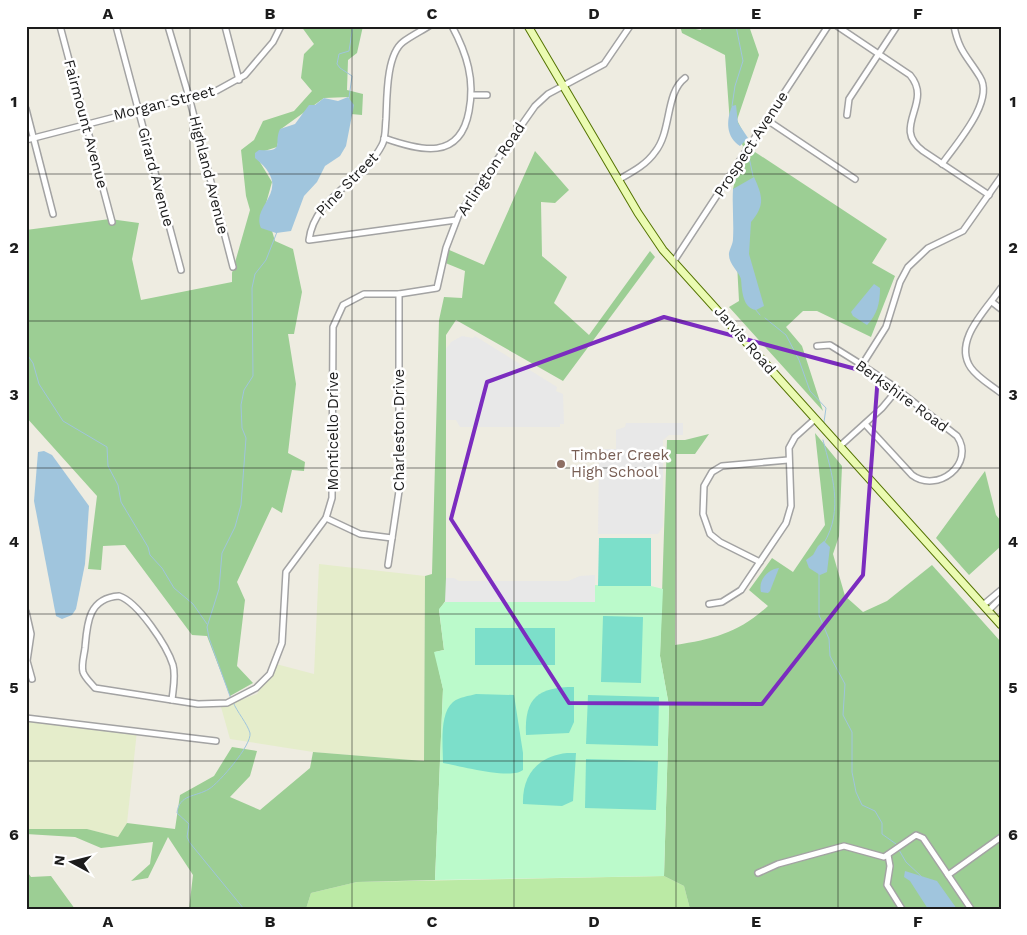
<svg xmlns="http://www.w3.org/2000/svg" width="1027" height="935" font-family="'Work Sans',sans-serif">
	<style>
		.farmland { fill: #e5edcb }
		.grass { fill: #bbeaa5 }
		.forest { fill: #9cce94 }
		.park { fill: #bbfacb }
		.pitch { fill: #7cdfca }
		.parking { fill: #e8e8e8 }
		.water { fill: #a0c5dd }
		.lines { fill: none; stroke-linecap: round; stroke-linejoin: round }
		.stream { stroke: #a0c5dd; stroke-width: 1 }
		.street-casing { stroke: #a3a3a3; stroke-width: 8 }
		.secondary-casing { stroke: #547302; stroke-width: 9 }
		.street { stroke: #fff; stroke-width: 5 }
		.secondary { stroke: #ebfbb2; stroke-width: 7 }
		.marked { fill: none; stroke: #7b2cbf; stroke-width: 4; stroke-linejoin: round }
		.grid { fill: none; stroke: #1c1c1c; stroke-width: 1; stroke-opacity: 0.55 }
		.education-dot { fill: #8d6e63; stroke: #fff; stroke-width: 2 }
		.labels { text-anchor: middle; stroke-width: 5; stroke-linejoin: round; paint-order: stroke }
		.street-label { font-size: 15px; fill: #1c1c1c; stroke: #fff }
		.education-label { font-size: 15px; fill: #785e54; stroke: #fff; text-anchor: start }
		.neatline { fill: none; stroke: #1c1c1c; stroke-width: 2 }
		.grid-label { font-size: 16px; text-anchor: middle; font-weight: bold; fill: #1c1c1c }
	</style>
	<rect width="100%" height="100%" fill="#eeece1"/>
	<!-- farmland -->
	<g class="farmland">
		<polygon points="319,564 425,576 424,761 313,752 230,739 221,707 257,694 276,664 314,674"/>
		<polygon points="26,718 137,731 127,823 118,837 87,829 26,829"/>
	</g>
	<!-- grass -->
	<polygon class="grass" points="664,876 684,886 690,909 306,909 311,893 357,882"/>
	<!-- forest -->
	<g class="forest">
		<polygon points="301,26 363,26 357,53 348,60 347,90 363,94 362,115 351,114 349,97 324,98 281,129 277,147 255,154 272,182 265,207 275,241 293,249 302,292 294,334 288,334 296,384 288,453 305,462 304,471 292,470 282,513 272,507 237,582 245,600 237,666 253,683 230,696 207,636 192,635 125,545 103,546 101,570 88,569 97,496 26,417 26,230 110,219 139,223 132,259 141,300 232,282 232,273 250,210 246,196 241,150 254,140 263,121 294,111 312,91 301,78 304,54 314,44"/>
		<polygon points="680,26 701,30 701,26 749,26 759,55 737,120 752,150 887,239 872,263 895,276 871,337 817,311 803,311 786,327 802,346 823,411 729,307 739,301 733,189 743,146 730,124 725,55 682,33"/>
		<polygon points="535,151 569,190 555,203 541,202 542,256 567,277 554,303 589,335 650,251 655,257 563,381 456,320 446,335 446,600 439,610 444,650 435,652 443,689 435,880 357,882 311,893 306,909 189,909 193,875 168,837 148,878 131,881 150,864 153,842 101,848 75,837 26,834 26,829 87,829 118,837 127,823 175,829 180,795 214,776 232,747 257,751 250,776 230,797 260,810 310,768 313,752 424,761 425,576 432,574 439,320 444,297 462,298 465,271 443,262 447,249 484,265"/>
		<path d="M815,433L842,466L839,536L833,554L845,596L863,612L887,601L932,565L1001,642V909H690L684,886L664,876L669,706L660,656L667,440H685L709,434L695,454H676L675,645C714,639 738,633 768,606L749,590L772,558L793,572L825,525Z"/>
		<polygon points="985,471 996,515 1001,521 1001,546 969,575 936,538"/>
		<polygon points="26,870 31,877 51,876 75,909 26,909"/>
	</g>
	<!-- park -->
	<polygon class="park" points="595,585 651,586 663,589 660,656 669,706 664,876 435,880 443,689 434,652 444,650 439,609 445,602 595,602"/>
	<!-- pitch -->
	<g class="pitch">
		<polygon points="599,538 651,538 651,586 598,586"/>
		<polygon points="603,616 643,617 641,683 601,682"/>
		<rect x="475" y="628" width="80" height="37"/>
		<path d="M574,687V722L569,733L526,735C524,697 539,687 574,687Z"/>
		<path d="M476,694L514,695L523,753V770C511,780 460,766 443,763C443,746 439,714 453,702C459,697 469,696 476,694Z"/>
		<polygon points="588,695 659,697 658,746 586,744"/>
		<path d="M567,753H576L573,801L562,806L523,804C522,775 538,756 567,753Z"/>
		<polygon points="586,759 658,761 656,810 585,808"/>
	</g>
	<!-- parking -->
	<g class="parking">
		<polygon points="462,336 473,338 475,336 557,387 556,391 563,394 564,424 560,424 560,427 460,427 456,420 446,420 446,349 451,342"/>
		<polygon points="626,423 683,423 683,435 669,435 663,440 663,526 658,534 598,534 599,454 602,453 602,449 616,449 616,430 625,427"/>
		<polygon points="595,575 595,602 445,602 446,578 454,578 459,581 568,581 580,576"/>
	</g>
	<!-- water -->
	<g class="water">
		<path d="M348,97L354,105L346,146L340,156L325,166L317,182L304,196L291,231L276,233L261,228C250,204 296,191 255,158V153L259,150C286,152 273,144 280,129L295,124L309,105H315L324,98L338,101Z"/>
		<path d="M736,105L738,123L748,138L740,146C726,137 726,121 732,106Z"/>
		<path d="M754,177C763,197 765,205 751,222L749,254L764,306L756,310C742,308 742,289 741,279C739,271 728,264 729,253C730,248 733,244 733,239C734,222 732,206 733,189Z"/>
		<path d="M874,284L880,288C880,303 877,315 867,325L853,316L851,312Z"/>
		<polygon points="44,451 52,455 89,506 85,564 76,609 72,615 62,619 56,616 34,501 38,452"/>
		<polygon points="824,541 830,547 827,572 820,575 809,568 806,560 813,555 818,546"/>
		<path d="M779,568L770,591L768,593L761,592C758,580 768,569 779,568Z"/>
		<polygon points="905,871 937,881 957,909 928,909 910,881 904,877"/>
	</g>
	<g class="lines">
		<!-- stream -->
		<g class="stream">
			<polyline points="349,98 352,76 340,68 337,64 339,54 349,51 353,26"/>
			<polyline points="732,106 735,86 743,61 736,26"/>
			<polyline points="749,157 753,176"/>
			<polyline points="755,309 760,315"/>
			<polyline points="765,318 786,335 799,360 810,391 826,408 824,422"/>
			<polyline points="26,353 33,363 39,384 63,421 107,447 108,466 118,485 121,502 148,547 150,555 162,568 174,588 193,604 207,624"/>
			<path d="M823,440C832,474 844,510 824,543"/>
			<polyline points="819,573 819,615 829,639 830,656 845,684 843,715 852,732 852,772 856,792 862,805 875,811 882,823 882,834 896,844"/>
			<polyline points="231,699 209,638 207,627 219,589 222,553 235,527 241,505 246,438 242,428 241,405 244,390 253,376 252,288 255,274 266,260 277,232"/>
			<path d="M233,702C237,712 247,723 250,733C252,745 219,783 209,789C196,797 179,794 177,813L189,824L187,837L190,843L244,909"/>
			<polyline points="899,850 906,862 922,877"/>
		</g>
		<!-- street casing -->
		<g class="street-casing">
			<g id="street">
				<polyline points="60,26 112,222"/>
				<polyline points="116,26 181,270"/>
				<polyline points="168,26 189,97 233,267"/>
				<polyline points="225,26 239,80"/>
				<path d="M429,26C421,31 411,36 403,42C386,55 387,98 386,119C385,127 386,138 382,145C363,182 314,197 309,240L456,220"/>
				<path d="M837,26L910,75C934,103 890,127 923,151L989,195"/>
				<polyline points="472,95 487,95"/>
				<polyline points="26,109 53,214"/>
				<polyline points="847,115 849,99 897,26"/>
				<polyline points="767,120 855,179"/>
				<path d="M384,138C421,151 460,161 469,111C475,80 467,54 452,26"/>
				<polyline points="26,140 216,91 245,75 273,42 281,26"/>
				<path d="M942,164C956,144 995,101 980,77C968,57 959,52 954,26"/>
				<path d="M618,180C632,172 646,165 655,152C672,131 665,93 685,78"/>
				<polyline points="674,261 828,26"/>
				<path d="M1001,288C987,309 952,341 971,368C978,378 991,385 1001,393"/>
				<polyline points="992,302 1001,309"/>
				<path d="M817,346L830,345L862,365L889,383L957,436C976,464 937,494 912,475L865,424"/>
				<polyline points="862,365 886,327 900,282 908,267 928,248 963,231 1001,177"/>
				<polyline points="840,446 882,408 897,390"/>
				<polyline points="326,518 360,534 392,538"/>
				<polyline points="760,562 720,542 710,534 703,514 704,486 712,472 722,466 788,460"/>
				<polyline points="388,565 399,491 399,294"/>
				<path d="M119,596C138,602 167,646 173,665C176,676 173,689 172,700L95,688C91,683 85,678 83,672C81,665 84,656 85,648C87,624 88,598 119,596Z"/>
				<polyline points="709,604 722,602 741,590 786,523 791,506 789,448 795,437 815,419"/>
				<polyline points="983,605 1001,590"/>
				<polyline points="988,611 1001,598"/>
				<polyline points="26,612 31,634 27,661 32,679"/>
				<polyline points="172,700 198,704 227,703 256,688 270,674 282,643 286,572 326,518 332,498 333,327 343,305 364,294 399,294 437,288 446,248 459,214 535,106 548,94 604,64 630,26"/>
				<polyline points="26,718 216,741"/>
				<polyline points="888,855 890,866 887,885 902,909"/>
				<polyline points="758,873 778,864 844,846 884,857 916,835 923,838 971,909"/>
				<polyline points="948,875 1001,837"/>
			</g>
		</g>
		<!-- secondary casing -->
		<g class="secondary-casing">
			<polyline id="secondary" points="528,26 638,213 663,250 1001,625"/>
		</g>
		<!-- street -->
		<use href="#street" class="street"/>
		<!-- secondary -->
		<use href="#secondary" class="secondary"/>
	</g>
	<!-- marked area -->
	<path class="marked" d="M664,317L878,375L863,575L762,704L569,703L451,519L487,382Z"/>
	<!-- grid -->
	<path class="grid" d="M190,26V909M352,26V909M514,26V909M676,26V909M838,26V909M26,174H1001M26,321H1001M26,468H1001M26,614H1001M26,761H1001"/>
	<!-- markers -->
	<circle class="education-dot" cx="561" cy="464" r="5"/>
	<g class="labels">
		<!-- street labels -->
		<g class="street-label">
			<text transform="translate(164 103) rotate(-14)" y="5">Morgan Street</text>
			<text transform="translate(86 124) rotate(75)" y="5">Fairmount Avenue</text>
			<text transform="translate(751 144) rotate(-57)" y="5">Prospect Avenue</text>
			<text transform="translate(491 169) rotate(-56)" y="5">Arlington Road</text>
			<text transform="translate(209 175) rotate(76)" y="5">Highland Avenue</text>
			<text transform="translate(156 177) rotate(75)" y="5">Girard Avenue</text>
			<text transform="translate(347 184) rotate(-46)" y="5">Pine Street</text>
			<text transform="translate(745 340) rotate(49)" y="5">Jarvis Road</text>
			<text transform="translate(902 396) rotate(36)" y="5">Berkshire Road</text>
			<text transform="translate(399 430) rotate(-90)" y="5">Charleston Drive</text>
			<text transform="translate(333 431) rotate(-90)" y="5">Monticello Drive</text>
		</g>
		<!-- education labels -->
		<g class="education-label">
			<text x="571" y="460">Timber Creek<tspan x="571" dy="17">High School</tspan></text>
		</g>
	</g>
	<!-- border -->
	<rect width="1027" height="935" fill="none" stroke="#ffffff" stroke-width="55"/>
	<!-- north arrow -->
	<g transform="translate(72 862) rotate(277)" stroke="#ffffff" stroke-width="4" paint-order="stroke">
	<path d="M0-4L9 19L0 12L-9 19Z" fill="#1c1c1c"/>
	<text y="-8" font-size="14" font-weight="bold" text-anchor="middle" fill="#1c1c1c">N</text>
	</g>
	<rect x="28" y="28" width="972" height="880" class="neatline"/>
	<g class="grid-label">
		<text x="108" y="19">A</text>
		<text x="270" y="19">B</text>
		<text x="432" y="19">C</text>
		<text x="594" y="19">D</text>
		<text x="756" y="19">E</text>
		<text x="918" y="19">F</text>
		<text x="14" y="107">1</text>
		<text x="1013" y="107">1</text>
		<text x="14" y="253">2</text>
		<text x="1013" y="253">2</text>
		<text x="14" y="400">3</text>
		<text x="1013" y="400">3</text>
		<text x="14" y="547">4</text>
		<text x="1013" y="547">4</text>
		<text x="14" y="693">5</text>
		<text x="1013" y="693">5</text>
		<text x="14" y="840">6</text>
		<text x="1013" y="840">6</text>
		<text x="108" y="927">A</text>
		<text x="270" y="927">B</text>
		<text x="432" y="927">C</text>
		<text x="594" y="927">D</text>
		<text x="756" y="927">E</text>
		<text x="918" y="927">F</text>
	</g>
</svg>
